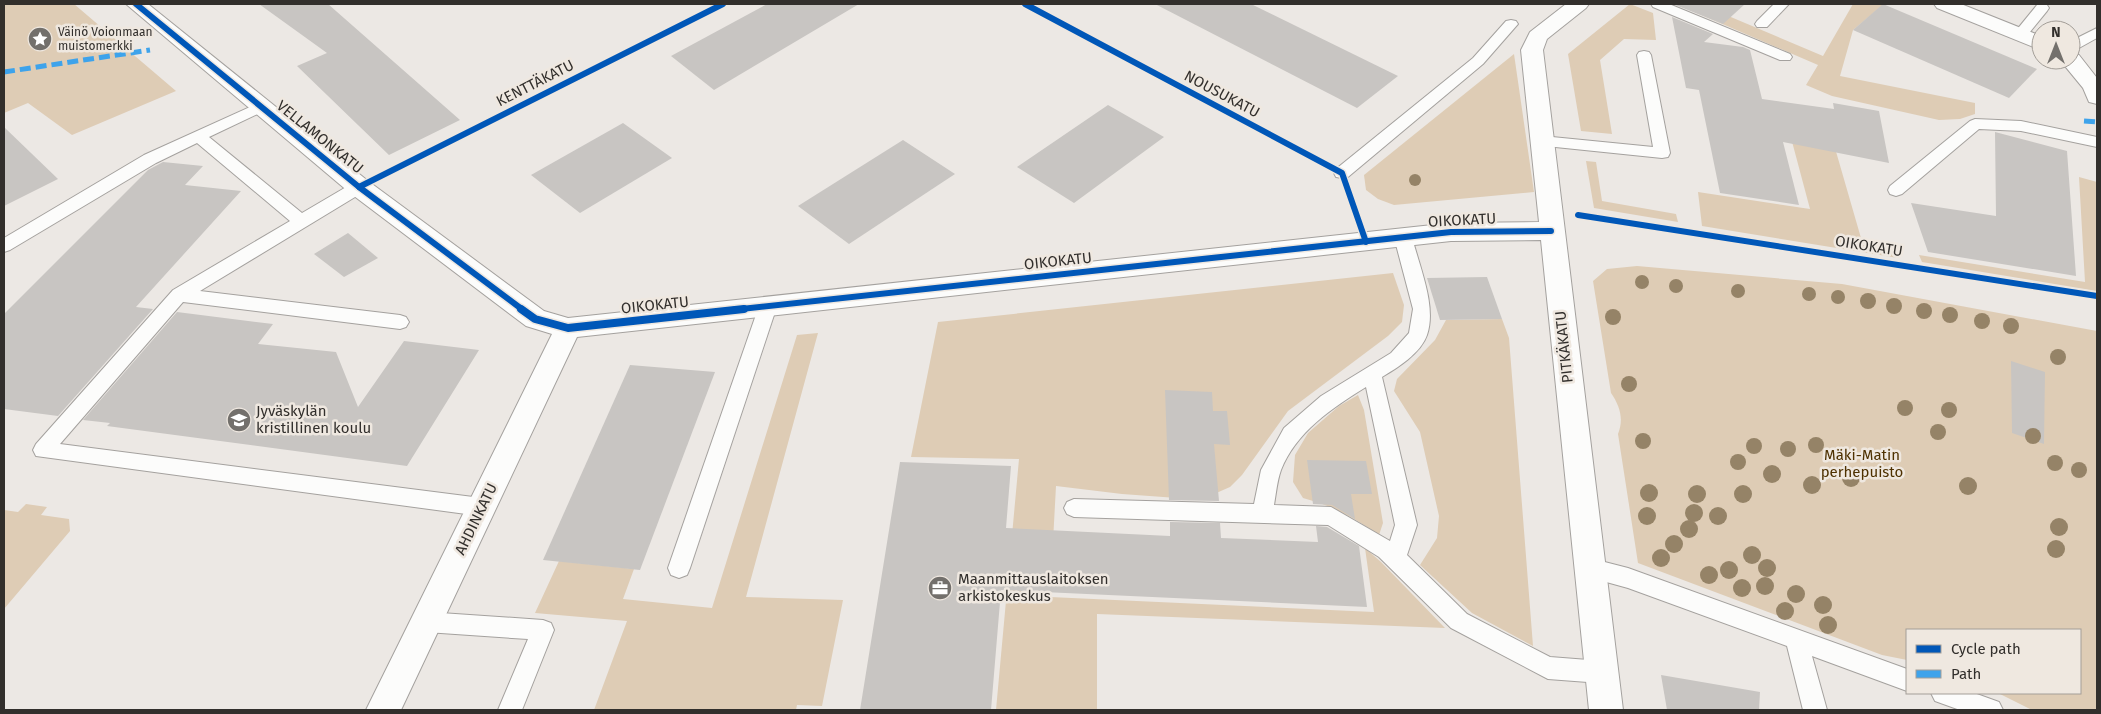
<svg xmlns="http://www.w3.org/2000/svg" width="2101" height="714" font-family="'Fira Sans',sans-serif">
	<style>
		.green { fill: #deccb5 }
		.building { fill: #c8c5c2 }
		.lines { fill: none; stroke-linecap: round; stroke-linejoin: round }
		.service-casing { stroke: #a4a19e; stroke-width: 2 }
		.minor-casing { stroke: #a4a19e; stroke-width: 2 }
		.service { fill: #fcfcfb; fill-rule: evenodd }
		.minor { fill: #fcfcfb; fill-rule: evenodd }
		.quiet { stroke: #3ea3eb; stroke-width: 5; stroke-dasharray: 11 5; stroke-linecap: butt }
		.cycleway-far1-casing { stroke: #efe8e0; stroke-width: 9 }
		.cycleway-casing { stroke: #efe8e0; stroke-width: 11 }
		.cycleway-far1 { stroke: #0057b8; stroke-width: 6 }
		.cycleway { stroke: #0057b8; stroke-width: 8 }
		.tree { fill: #958367 }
		.labels { text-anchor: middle; stroke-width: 5; stroke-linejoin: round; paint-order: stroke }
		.far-poi-label { font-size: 12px; fill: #322f2c; stroke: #efe8e0; text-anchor: start }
		.street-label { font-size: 15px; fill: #322f2c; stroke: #efe8e0 }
		.poi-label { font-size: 15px; fill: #322f2c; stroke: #efe8e0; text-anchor: start }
		.park-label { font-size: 15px; fill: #4e3100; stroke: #efe8e0 }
	</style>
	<rect width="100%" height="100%" fill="#ece8e4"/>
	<!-- green -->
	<g class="green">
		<polygon points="4,4 74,4 176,91 72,135 28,103 4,113"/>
		<polygon points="1630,4 1653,13 1656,40 1624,39 1600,60 1612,134 1581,131 1568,54"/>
		<polygon points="1676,4 1700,4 1823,56 1853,4 1884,4 1853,30 1840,76 1975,103 1975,114 1960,119 1939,120 1832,96 1806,85 1818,65"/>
		<polygon points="1514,54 1534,192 1394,205 1378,199 1366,190 1364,175"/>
		<polygon points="1782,104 1824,110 1863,245 1895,251 1898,258 1702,226 1698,192 1810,209"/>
		<polygon points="1586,161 1596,162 1602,201 1676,214 1678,222 1594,208"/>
		<polygon points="2079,177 2097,182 2097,291 1922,262 1919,255 2085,282"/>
		<path d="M1637,266L1842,284L2097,331V710H2032L1998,693H2080V630H1907V660L1882,655L1638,563L1618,434C1624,419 1620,406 1611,393L1593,281L1607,269Z"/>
		<polygon points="1393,273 1404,305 1402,322 1388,336 1288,411 1242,475 1230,487 1214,494 1177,498 1122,494 1056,486 1050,597 1374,612 1365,548 1381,562 1445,628 1097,614 1097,710 996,710 1019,459 911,457 938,322"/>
		<polygon points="1502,319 1509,338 1533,646 1472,613 1420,565 1437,538 1439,516 1420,432 1394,391 1397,379 1435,340 1446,320"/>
		<polygon points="818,333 746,597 843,600 822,706 797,705 796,710 594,710 627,621 535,613 559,561 634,569 623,599 712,608 797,335"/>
		<path d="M1358,395L1364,410L1383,523L1379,535C1353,517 1333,506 1303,498L1293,482L1295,455L1308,433L1339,406Z"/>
		<polygon points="26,504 47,507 41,515 69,519 70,531 4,609 4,510 18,512"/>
	</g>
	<!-- building -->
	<g class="building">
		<polygon points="259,4 328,4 460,120 389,155 297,66 327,53"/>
		<polygon points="767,4 859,4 714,90 671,56"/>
		<polygon points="1155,4 1251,4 1398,76 1357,108"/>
		<polygon points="1673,4 1745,4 1723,24"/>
		<polygon points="1883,4 2037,69 2009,98 1853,30"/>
		<polygon points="1672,17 1713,34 1704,42 1743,47 1750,50 1762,99 1834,109 1833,103 1879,111 1889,163 1783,142 1799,205 1720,193 1699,90 1686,88"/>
		<polygon points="1108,105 1164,137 1074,203 1017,167"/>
		<polygon points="623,123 672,158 580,213 531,175"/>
		<polygon points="4,127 58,179 4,206"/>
		<polygon points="1995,132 2067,151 2076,276 1928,252 1911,203 1996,216"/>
		<polygon points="903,140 955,174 849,244 798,206"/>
		<polygon points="163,162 203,166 185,185 241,191 136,307 153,309 58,416 4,409 4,314 148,170"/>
		<polygon points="348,233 378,258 344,277 314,254"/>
		<polygon points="1487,277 1502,319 1440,320 1427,278"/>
		<polygon points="177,312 273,324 258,344 336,352 358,407 404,341 479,350 407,466 107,426 110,423 83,420"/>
		<polygon points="2011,361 2045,372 2044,444 2012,433"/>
		<polygon points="630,365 715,372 640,570 543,560"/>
		<polygon points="1165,390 1212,392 1213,411 1227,411 1230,445 1214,444 1219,501 1169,500"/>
		<polygon points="1307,460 1366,461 1372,494 1351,494 1355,519 1332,505 1313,504"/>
		<polygon points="900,462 1011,466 1006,528 1170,536 1170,522 1220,523 1221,538 1318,542 1316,526 1327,527 1359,546 1367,607 1001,590 991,710 860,710"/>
		<polygon points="1661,675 1760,692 1759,710 1667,710"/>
	</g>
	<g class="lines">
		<!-- service casing -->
		<g class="service-casing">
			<g id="service">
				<polygon points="1651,4 1669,4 1790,54 1792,57 1790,60 1780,60 1653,7"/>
				<polygon points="1774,4 1789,4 1767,27 1757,27 1755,24 1757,21"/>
				<polygon points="2042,4 2047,5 2049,8 2047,11 2025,38 2015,38 2013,35 2015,32 2037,5"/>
				<polygon points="1511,20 1516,21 1518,24 1483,64 1348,177 1342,178 1336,177 1334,173 1336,169 1473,58 1506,21"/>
				<polygon points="2097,28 2097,38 2079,48 2076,58 2071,59 2071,41"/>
				<polygon points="1644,51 1649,52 1651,55 1670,153 1668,157 1662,158 1536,145 1534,141 1536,137 1542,136 1653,147 1637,55 1639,52"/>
				<polygon points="261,102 266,104 269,107 266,110 209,137 302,213 353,183 359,181 365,183 367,187 365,191 200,291 400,315 406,317 409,322 406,327 400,329 183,302 60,444 481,498 488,501 491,507 488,513 481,516 36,456 33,450 36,444 173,290 290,221 197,143 156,163 10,250 4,252 4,238 144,155"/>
				<polygon points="1975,119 2021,121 2097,137 2097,147 2021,131 1979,129 1902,194 1896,196 1890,194 1888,190 1890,186 1970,121"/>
				<path d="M1403,231L1409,233L1412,237C1419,266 1437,306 1427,335C1421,353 1397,368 1382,377L1417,525L1407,555L1467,614L1550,657L1601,661L1609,664L1613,672L1609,680L1601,683L1548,679L1451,628L1379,557L1328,525L1074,517L1067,514L1064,508L1067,502L1074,499L1254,504L1261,470L1284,428L1321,396L1391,353L1409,333L1413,309L1394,237L1397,233ZM1366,387L1395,525L1390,541L1331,507L1274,505C1276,494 1277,481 1281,470C1296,432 1332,408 1366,387Z"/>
				<polygon points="768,299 774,301 777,306 690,568 687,575 679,578 671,575 668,568 759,306 762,301"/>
				<polygon points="1589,558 1628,568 1907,669 1907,691 1812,656 1827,710 1803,710 1787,646 1628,588 1581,575 1578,568 1581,561"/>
				<polygon points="426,612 543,620 551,623 554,630 522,710 498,710 528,639 426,632 418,629 415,622 418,615"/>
				<polygon points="1931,693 1974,693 1999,702 2003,710 1960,710 1935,701"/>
			</g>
		</g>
		<!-- minor casing -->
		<g class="minor-casing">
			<g id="minor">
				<polygon points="126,4 148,4 368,181 544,311 568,318 1451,223 1539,222 1521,50 1530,32 1566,4 1589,4 1586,8 1547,39 1543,50 1623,710 1589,710 1541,240 1451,241 577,337 401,710 366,710 552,334 526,326 350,193"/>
				<polygon points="1934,4 1961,4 2041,36 2041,50 1937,8"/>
				<polygon points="2071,54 2079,55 2097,78 2097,104 2089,102 2083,88 2060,60 2071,60"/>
			</g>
		</g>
		<!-- service -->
		<use href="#service" class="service"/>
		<!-- minor -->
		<use href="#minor" class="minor"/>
		<!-- quiet -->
		<g class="quiet">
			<polyline points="4,72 150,50"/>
			<polyline points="2084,121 2097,122"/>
		</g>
		<!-- cycleway-far1 casing -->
		<g class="cycleway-far1-casing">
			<g id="cycleway-far1">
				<polyline points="136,4 359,187 523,310"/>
				<polyline points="1025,4 1342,173 1366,242"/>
				<polyline points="359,187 723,4"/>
				<polyline points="1578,215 2097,296"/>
				<polyline points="732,310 1451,232 1551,231"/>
			</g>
		</g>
		<!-- cycleway casing -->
		<g class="cycleway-casing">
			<polyline id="cycleway" points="521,309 535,319 568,328 744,309"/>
		</g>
		<!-- cycleway-far1 -->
		<use href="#cycleway-far1" class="cycleway-far1"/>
		<!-- cycleway -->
		<use href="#cycleway" class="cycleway"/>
	</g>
	<!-- trees -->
	<g class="tree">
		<circle cx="1415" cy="180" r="6"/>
		<circle cx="1642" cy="282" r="7"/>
		<circle cx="1676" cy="286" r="7"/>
		<circle cx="1738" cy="291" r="7"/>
		<circle cx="1809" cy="294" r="7"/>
		<circle cx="1838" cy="297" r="7"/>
		<circle cx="1868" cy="301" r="8"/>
		<circle cx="1894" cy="306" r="8"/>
		<circle cx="1924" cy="311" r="8"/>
		<circle cx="1950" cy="315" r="8"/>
		<circle cx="1613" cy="317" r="8"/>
		<circle cx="1982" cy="321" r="8"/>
		<circle cx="2011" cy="326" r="8"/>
		<circle cx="2058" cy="357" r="8"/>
		<circle cx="1629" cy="384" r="8"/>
		<circle cx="1905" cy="408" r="8"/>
		<circle cx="1949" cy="410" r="8"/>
		<circle cx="1938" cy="432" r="8"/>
		<circle cx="2033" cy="436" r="8"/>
		<circle cx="1643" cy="441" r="8"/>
		<circle cx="1816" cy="445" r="8"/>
		<circle cx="1754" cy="446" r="8"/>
		<circle cx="1788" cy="449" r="8"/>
		<circle cx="1738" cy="462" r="8"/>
		<circle cx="2055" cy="463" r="8"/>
		<circle cx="2079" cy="470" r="8"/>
		<circle cx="1772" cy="474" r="9"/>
		<circle cx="1851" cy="478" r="9"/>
		<circle cx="1812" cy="485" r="9"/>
		<circle cx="1968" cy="486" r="9"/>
		<circle cx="1649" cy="493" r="9"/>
		<circle cx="1697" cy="494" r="9"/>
		<circle cx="1743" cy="494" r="9"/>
		<circle cx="1694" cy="513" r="9"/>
		<circle cx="1647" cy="516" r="9"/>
		<circle cx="1718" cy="516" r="9"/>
		<circle cx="2059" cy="527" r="9"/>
		<circle cx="1689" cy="529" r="9"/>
		<circle cx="1674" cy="544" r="9"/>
		<circle cx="2056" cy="549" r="9"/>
		<circle cx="1752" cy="555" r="9"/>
		<circle cx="1661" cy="558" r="9"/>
		<circle cx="1767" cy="568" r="9"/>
		<circle cx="1729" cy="570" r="9"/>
		<circle cx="1709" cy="575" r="9"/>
		<circle cx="1765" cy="586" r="9"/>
		<circle cx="1742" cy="588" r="9"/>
		<circle cx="1796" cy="594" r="9"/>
		<circle cx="1823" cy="605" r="9"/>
		<circle cx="1785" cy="611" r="9"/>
		<circle cx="1828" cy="625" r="9"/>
	</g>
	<!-- icons -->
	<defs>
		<g id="sight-disc" transform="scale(1.25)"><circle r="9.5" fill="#73706c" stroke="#efe8e0"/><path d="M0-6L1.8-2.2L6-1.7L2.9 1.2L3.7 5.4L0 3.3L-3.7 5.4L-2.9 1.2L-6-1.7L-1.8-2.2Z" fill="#fff"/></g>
		<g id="school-disc" transform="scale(1.25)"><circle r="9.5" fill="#73706c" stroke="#efe8e0"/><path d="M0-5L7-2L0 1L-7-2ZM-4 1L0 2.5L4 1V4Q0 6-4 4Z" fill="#fff"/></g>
		<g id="office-disc" transform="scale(1.25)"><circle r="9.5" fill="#73706c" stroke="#efe8e0"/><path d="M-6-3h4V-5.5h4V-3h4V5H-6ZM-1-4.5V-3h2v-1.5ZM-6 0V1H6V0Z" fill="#fff"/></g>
	</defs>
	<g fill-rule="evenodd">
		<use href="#sight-disc" x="40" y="39"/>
		<use href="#school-disc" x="239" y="420"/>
		<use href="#office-disc" x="940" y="588"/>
	</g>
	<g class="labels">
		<!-- far-poi labels -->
		<g class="far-poi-label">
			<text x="58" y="36">Väinö Voionmaan<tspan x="58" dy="14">muistomerkki</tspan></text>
		</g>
		<!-- street labels -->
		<g class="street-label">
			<text transform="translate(535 83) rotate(-27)" y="5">KENTTÄKATU</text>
			<text transform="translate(1222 94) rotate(28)" y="5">NOUSUKATU</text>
			<text transform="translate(320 137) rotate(39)" y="5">VELLAMONKATU</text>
			<text transform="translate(1462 220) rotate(-3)" y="5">OIKOKATU</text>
			<text transform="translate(1869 246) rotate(9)" y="5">OIKOKATU</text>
			<text transform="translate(1058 261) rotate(-6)" y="5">OIKOKATU</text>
			<text transform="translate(655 305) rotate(-6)" y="5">OIKOKATU</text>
			<text transform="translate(1564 347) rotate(-96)" y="5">PITKÄKATU</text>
			<text transform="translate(476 519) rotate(-64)" y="5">AHDINKATU</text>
		</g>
		<!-- poi labels -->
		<g class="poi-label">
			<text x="256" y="416">Jyväskylän<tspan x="256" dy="17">kristillinen koulu</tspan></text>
			<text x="958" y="584">Maanmittauslaitoksen<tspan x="958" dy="17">arkistokeskus</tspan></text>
		</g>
		<!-- park labels -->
		<g class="park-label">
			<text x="1862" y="460">Mäki-Matin<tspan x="1862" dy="17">perhepuisto</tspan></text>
		</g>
	</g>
	<!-- border -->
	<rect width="2101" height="714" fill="none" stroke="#322f2c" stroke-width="10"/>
	<!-- legend -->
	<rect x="1906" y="629" width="175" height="65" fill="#efe8e0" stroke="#a39e98"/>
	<rect x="1916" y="645" width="25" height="8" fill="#0057b8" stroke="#a39e98"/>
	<text x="1951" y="654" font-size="15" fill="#322f2c">Cycle path</text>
	<rect x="1916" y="670" width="25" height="8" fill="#3ea3eb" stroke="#a39e98"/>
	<text x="1951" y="679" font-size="15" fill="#322f2c">Path</text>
	<!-- north arrow -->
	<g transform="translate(2056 45)"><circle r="24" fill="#efe8e0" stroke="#a39e98"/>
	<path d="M0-4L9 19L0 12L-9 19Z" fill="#73706c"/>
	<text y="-8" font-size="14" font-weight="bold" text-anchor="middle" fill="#322f2c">N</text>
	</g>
</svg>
